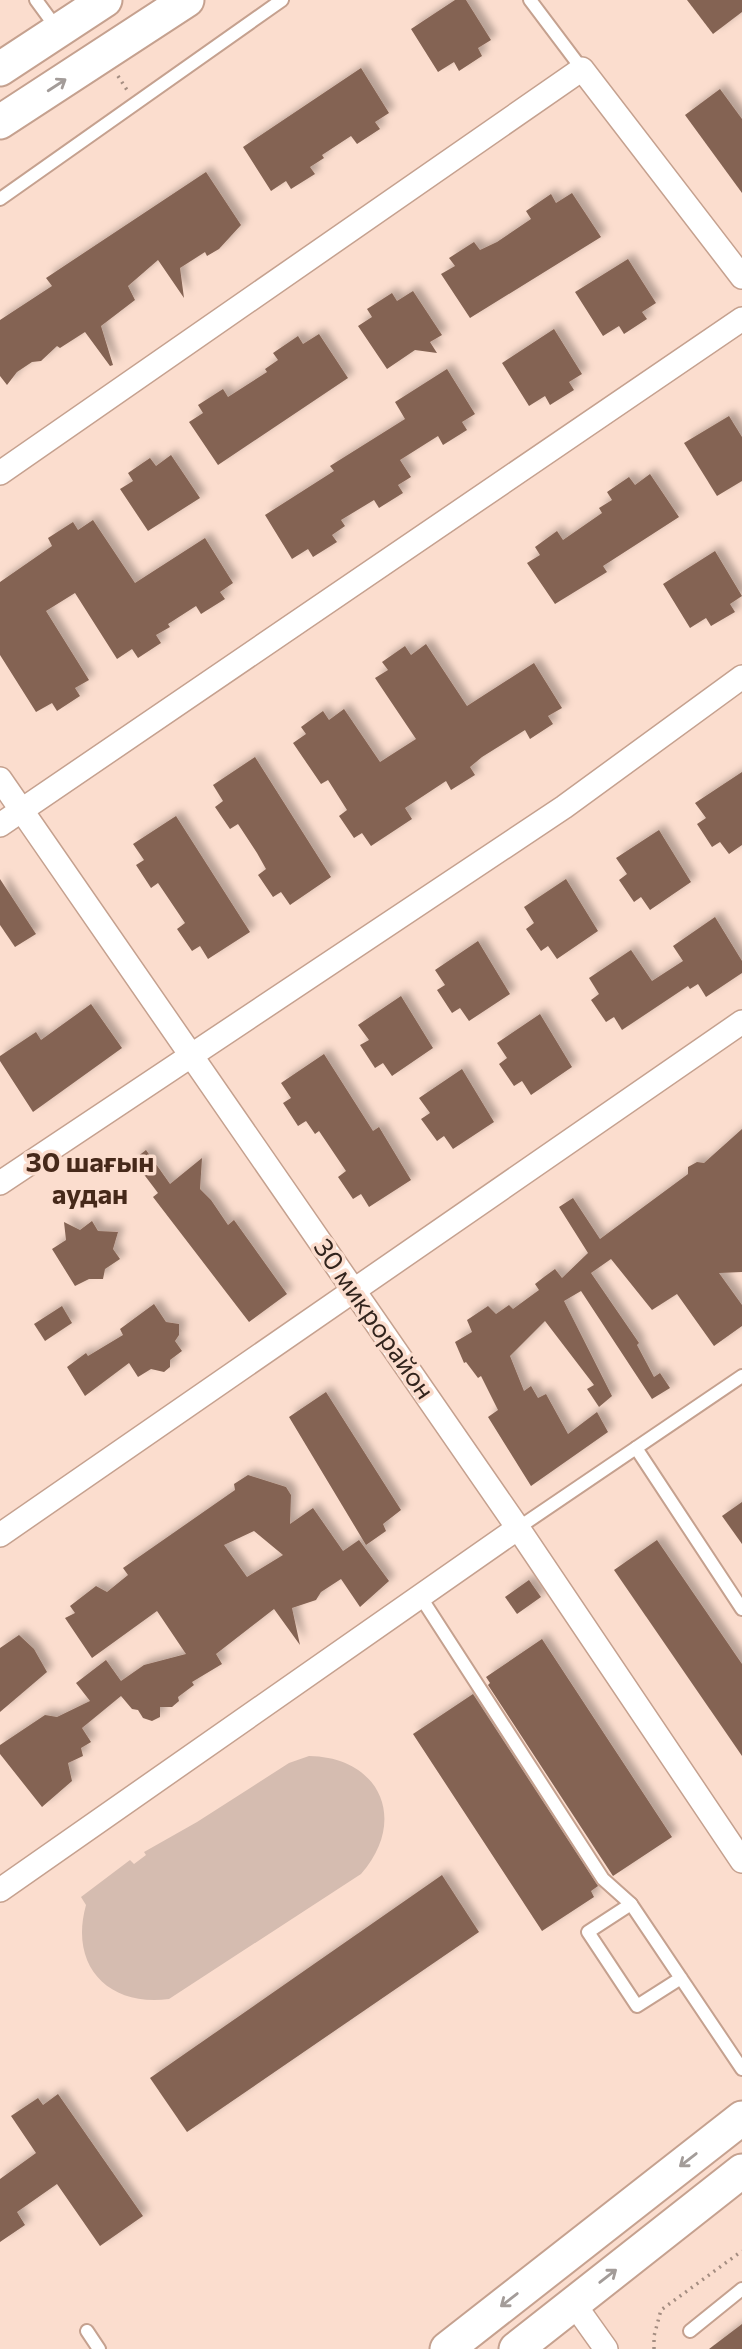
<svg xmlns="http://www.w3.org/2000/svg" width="742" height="2349" font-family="Commissioner,sans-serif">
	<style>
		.green { fill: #d5bcb0 }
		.building { fill: #846353; fill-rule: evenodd; filter: url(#shadow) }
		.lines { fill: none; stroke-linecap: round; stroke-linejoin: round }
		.lane-casing { stroke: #c5a18f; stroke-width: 16 }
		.street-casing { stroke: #c5a18f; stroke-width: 26 }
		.secondary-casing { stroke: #c5a18f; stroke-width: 37 }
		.path { stroke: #a48d81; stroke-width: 3.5; stroke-dasharray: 2 5; stroke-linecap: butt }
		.lane { stroke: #fff; stroke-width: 12 }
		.street { stroke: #fff; stroke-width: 23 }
		.secondary { stroke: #fff; stroke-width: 33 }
		.oneway { stroke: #a39c99 }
		.labels { text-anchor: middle; stroke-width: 7; stroke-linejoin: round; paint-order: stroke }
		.street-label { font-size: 26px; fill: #32241d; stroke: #fbddce }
		.neighbourhood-label { font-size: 28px; font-weight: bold; fill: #46291a; stroke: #fbddce }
	</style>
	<defs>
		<filter id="shadow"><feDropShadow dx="6" dy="-6" stdDeviation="3.5" flood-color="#0004"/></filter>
	</defs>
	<rect width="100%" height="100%" fill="#fbddce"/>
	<!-- green -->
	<path class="green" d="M309,1756C381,1757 408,1821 361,1874L169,1999C108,2007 69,1966 86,1905L81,1897L130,1860L134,1864L146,1855L144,1852L197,1822L289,1763Z"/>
	<!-- building -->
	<g class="building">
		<polygon points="455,0 466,0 491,40 478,48 482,56 459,71 454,62 438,72 411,29"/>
		<polygon points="687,0 742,0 742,12 713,34"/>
		<polygon points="361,68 389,113 375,122 380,129 357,144 351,136 322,155 324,158 310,167 315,174 291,189 286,181 271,191 243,147"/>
		<polygon points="720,89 742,119 742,193 685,115"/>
		<polygon points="206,172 241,225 219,249 207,256 205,252 180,268 184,298 158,260 128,286 135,300 101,326 113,365 110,366 85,332 60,348 57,346 41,361 32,362 17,372 7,385 0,376 0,320 52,286 46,278"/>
		<polygon points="572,193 601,237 470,318 441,274 455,266 449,258 474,242 480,250 497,242 531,219 526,211 551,194 556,203"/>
		<polygon points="628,259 656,303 642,312 647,319 624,334 619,326 603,336 575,292"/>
		<polygon points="413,291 442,335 430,342 437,353 415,350 387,369 358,326 372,317 367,309 392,293 397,301"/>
		<polygon points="554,329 582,374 569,382 574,390 550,405 545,396 529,406 502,363"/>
		<polygon points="319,334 348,378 218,465 189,422 203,413 198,405 223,389 228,397 267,372 265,369 278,360 273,353 298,336 303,344"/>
		<polygon points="447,369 475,414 462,422 467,430 443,445 438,436 400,460 411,477 398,485 403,493 379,508 374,500 341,520 345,526 332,535 337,542 313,557 308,549 292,559 265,515 334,471 330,466 405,419 395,402"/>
		<polygon points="729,416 742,437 742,481 717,496 684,443"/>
		<polygon points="171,455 200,498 148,531 120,489 133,481 128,473 150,458 156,466"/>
		<polygon points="650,474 679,517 603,566 607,572 555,604 527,563 540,555 535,547 557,531 563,540 602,513 599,508 612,500 607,492 629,477 635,485"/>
		<polygon points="93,520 135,583 205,538 233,583 220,592 225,599 201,614 196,606 168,624 170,627 156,635 161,643 138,658 132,649 117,659 75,593 46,611 89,680 75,688 80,696 57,711 52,703 36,712 0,655 0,582 52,546 48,538 73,522 78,530"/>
		<polygon points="715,551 742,596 730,604 735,612 711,626 706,618 690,628 663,584"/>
		<polygon points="426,644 467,706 534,663 562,708 548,716 553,724 530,739 525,730 482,757 470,767 475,775 451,790 446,781 405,808 412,819 371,846 362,833 354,838 339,816 347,810 328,780 321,784 293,743 306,734 301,727 323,711 329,720 344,709 380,762 416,739 375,678 388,670 382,662 405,646 411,655"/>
		<polygon points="255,757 331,877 290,905 281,892 273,897 258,875 266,869 257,853 238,824 230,829 215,807 223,801 213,785"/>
		<polygon points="742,772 742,845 729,854 720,842 712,847 697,824 706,818 695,803"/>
		<polygon points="176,816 250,932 208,959 200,946 192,951 177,929 185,923 158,883 151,888 136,865 144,860 133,844"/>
		<polygon points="659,830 691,882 650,910 641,897 634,902 619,880 627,874 616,858"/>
		<polygon points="0,879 36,934 15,947 0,925"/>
		<polygon points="566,879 598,931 557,959 548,946 541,951 526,929 534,923 524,907"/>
		<polygon points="715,917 742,961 742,973 706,997 698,984 690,989 688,986 622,1030 614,1017 606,1022 591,1000 599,994 589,978 631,950 652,981 683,961 673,946"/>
		<polygon points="478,941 510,994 469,1021 460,1008 452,1013 437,990 445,985 435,970"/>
		<polygon points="401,996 433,1048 392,1076 383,1063 375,1068 360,1045 369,1040 358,1025"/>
		<polygon points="91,1004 122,1048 33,1112 0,1061 0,1056 36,1032 41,1040"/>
		<polygon points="540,1014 572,1067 531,1095 522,1081 514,1086 499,1064 507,1058 497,1043"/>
		<polygon points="324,1054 373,1131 379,1127 411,1180 369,1207 361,1194 353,1199 338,1177 346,1171 319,1131 315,1134 306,1121 298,1126 283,1103 291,1098 281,1083"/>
		<polygon points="462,1069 494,1122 453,1149 444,1136 437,1141 421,1119 430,1113 419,1098"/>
		<polygon points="742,1129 742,1272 719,1273 742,1305 742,1326 714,1346 677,1294 652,1310 611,1259 591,1273 639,1343 637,1345 654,1377 660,1373 670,1388 652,1399 581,1291 564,1301 612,1396 599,1407 587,1389 594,1385 545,1321 510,1356 524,1391 531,1386 538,1398 546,1394 568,1434 597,1412 608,1432 531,1486 488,1417 498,1410 481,1376 478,1378 466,1362 464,1363 455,1342 472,1332 467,1320 488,1306 496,1314 509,1305 513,1309 539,1290 535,1284 544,1277 555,1269 562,1278 588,1253 559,1207 573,1198 600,1239 688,1174 688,1167 697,1162 704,1163"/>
		<polygon points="146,1150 170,1184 202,1158 200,1189 211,1200 228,1225 234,1220 287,1294 249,1322 153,1197 158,1193 133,1160"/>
		<polygon points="92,1221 98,1231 118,1232 113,1249 120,1259 105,1269 103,1279 89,1279 75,1286 52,1249 66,1240 64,1222 80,1230"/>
		<polygon points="154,1304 166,1322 179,1324 179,1335 175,1341 182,1351 170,1360 170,1367 164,1372 151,1369 138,1377 129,1363 85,1396 67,1367 86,1353 88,1356 123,1335 120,1329"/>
		<polygon points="62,1306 72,1323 45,1341 34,1324"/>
		<polygon points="326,1392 401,1510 383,1524 386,1531 366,1545 289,1417"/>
		<path d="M248,1475L286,1487L291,1495L290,1524L313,1508L343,1551L359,1540L389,1581L360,1607L341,1579L321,1592L316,1600L292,1608L300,1645L274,1609L216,1654L222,1664L192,1682L194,1685L178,1697L179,1701L172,1707H160V1717L152,1721L143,1718L138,1710L132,1709L121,1696L82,1728L91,1742L81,1748L83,1756L68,1763L72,1781L42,1807L0,1754V1745L45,1715L57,1717L90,1701L76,1683L106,1660L121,1681L144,1665L186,1654L157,1611L92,1658L65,1618L75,1613L70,1606L96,1586L107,1592L128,1575L123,1568L235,1490L234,1484ZM254,1531L283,1555L247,1577L224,1545Z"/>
		<polygon points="742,1502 742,1544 722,1516"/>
		<polygon points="657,1540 742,1664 742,1756 614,1570"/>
		<polygon points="529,1580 541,1597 517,1614 505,1597"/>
		<polygon points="19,1635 34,1649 47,1672 0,1712 0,1648"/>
		<polygon points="542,1639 672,1837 613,1876 488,1685 490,1683 486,1677"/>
		<polygon points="473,1694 598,1886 591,1891 594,1897 542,1931 413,1734"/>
		<polygon points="442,1875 479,1932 187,2132 150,2078"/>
		<polygon points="58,2094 143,2216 100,2246 57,2184 17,2212 25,2225 0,2242 0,2179 36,2153 11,2116 38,2098 43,2105"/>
		<polygon points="742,2324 742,2349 709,2349"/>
	</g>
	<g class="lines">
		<!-- lane casing -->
		<g class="lane-casing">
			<g id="lane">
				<polyline points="36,0 58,30"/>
				<polyline points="530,0 582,69"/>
				<polyline points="0,199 282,0"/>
				<polyline points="636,1448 742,1609"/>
				<polyline points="518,1528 742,1376"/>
				<polyline points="420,1596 603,1879 631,1904"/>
				<polyline points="681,1978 637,2006 588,1932 631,1904 742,2069"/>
				<polyline points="87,2331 99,2349"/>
				<polyline points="690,2331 742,2289"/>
			</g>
		</g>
		<!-- street casing -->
		<g class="street-casing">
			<g id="street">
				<polyline points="0,473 582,69 742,277"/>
				<polyline points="0,779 518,1528 742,1861"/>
				<polyline points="0,825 742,319"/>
				<polyline points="0,1183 564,807 742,677"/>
				<polyline points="0,1535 742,1022"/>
				<polyline points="0,1890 518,1528"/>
				<polyline points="574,2304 606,2349"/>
			</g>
		</g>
		<!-- secondary casing -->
		<g class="secondary-casing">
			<g id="secondary">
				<polyline points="0,69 105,0"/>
				<polyline points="0,122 187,0"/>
				<polyline points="447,2349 742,2118"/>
				<polyline points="516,2349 742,2171"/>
			</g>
		</g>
		<!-- path -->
		<g class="path">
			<polyline points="118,76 127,90"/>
			<polyline points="654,2349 654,2336 661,2310 742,2251"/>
		</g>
		<!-- lane -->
		<use href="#lane" class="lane"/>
		<!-- street -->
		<use href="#street" class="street"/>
		<!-- secondary -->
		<use href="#secondary" class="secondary"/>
	</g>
	<!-- one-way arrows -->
	<defs><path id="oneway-shaft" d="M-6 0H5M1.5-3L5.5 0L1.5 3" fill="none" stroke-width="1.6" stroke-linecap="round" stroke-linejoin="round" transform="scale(1.75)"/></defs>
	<g class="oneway">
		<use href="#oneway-shaft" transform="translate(57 85) rotate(-33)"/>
		<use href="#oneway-shaft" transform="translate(688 2160) rotate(142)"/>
		<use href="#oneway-shaft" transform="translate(608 2276) rotate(-38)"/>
		<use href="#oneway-shaft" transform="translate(509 2300) rotate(142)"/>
	</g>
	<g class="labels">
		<!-- street labels -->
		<g class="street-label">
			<text transform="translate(374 1319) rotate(55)" y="9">30 микрорайон</text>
		</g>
		<!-- neighbourhood labels -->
		<g class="neighbourhood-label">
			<text x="90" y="1172">30 шағын<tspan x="90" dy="32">аудан</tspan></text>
		</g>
	</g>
</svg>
